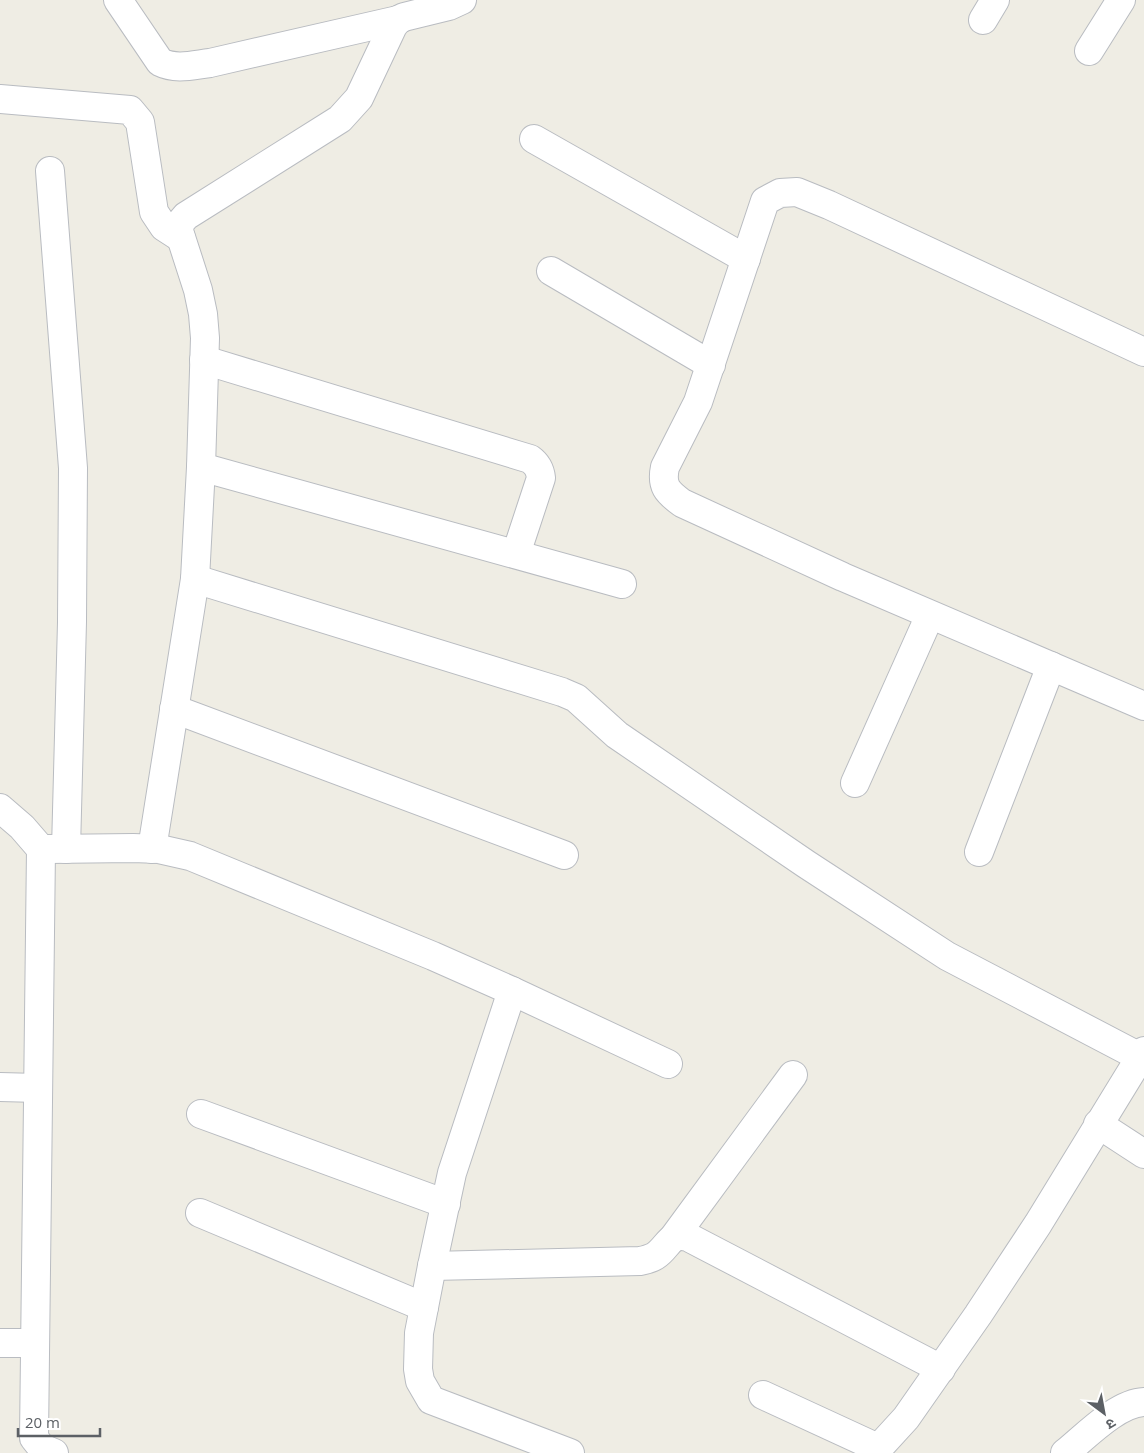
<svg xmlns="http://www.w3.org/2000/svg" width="1144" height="1453" font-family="'Open Sans','Noto Sans Devanagari',sans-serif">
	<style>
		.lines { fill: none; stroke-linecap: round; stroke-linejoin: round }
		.minor-casing { stroke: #b9bcc1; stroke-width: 30 }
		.minor { stroke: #fff; stroke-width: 28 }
	</style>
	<rect width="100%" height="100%" fill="#efede4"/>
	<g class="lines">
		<!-- minor casing -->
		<g class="minor-casing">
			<g id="minor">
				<path d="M118,0L160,62C176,70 193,65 210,63L398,20"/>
				<polyline points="983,20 995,0"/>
				<polyline points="1089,51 1121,0"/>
				<polyline points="0,99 130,110 140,122 154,212 164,227 181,238"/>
				<polyline points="534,139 746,259"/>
				<polyline points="50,171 73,468 72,622 66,849"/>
				<polyline points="551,271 711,365"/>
				<path d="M1144,352L829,205L797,192L780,193L765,201L698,402L665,467C661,486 667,492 682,503L843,577L1144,706"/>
				<path d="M204,360L530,459C537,464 540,469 541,478L516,554"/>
				<polyline points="201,467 622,584"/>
				<polyline points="195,579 562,692 576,698 617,735 806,864 947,956 1140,1057"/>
				<polyline points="174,709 564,855"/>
				<polyline points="855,783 930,615"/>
				<polyline points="0,808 22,827 41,849 34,1438 42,1448 54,1453"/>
				<polyline points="48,849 133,848 159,849 190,856 433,956 512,991 668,1064"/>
				<polyline points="152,849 195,579 201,467 205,338 203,314 198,290 179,231 180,223 186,216 340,119 359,98 393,26 398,20 404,17 449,6 462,0"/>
				<polyline points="979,852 1051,666"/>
				<polyline points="512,991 452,1173 432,1266 419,1333 418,1369 420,1381 431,1400 570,1453"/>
				<polyline points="0,1087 38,1088"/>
				<polyline points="201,1114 446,1204"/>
				<polyline points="1098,1124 1144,1154"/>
				<polyline points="200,1213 424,1307"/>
				<polyline points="674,1237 793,1075"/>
				<path d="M432,1266L640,1261C645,1260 650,1259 655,1256C669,1247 669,1232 688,1237L941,1369"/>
				<polyline points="0,1343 35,1343"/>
				<polyline points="763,1395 878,1448"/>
				<polyline points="874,1453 906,1418 978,1315 1038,1224 1144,1051"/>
				<path d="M1065,1453C1085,1437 1117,1403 1144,1402"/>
			</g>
		</g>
		<!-- minor -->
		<use href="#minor" class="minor"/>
	</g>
	<!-- north arrow -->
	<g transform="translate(1104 1413) rotate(148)" stroke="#ffffff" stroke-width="4" paint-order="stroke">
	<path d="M0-4L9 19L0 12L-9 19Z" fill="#5c6065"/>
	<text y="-8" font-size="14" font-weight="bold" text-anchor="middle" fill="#5c6065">उ</text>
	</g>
	<!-- scale -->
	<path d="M18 1428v8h82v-8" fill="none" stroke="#5c6065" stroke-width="2.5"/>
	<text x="25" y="1428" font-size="15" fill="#5c6065" stroke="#ffffff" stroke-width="4" paint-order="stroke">20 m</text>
</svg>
